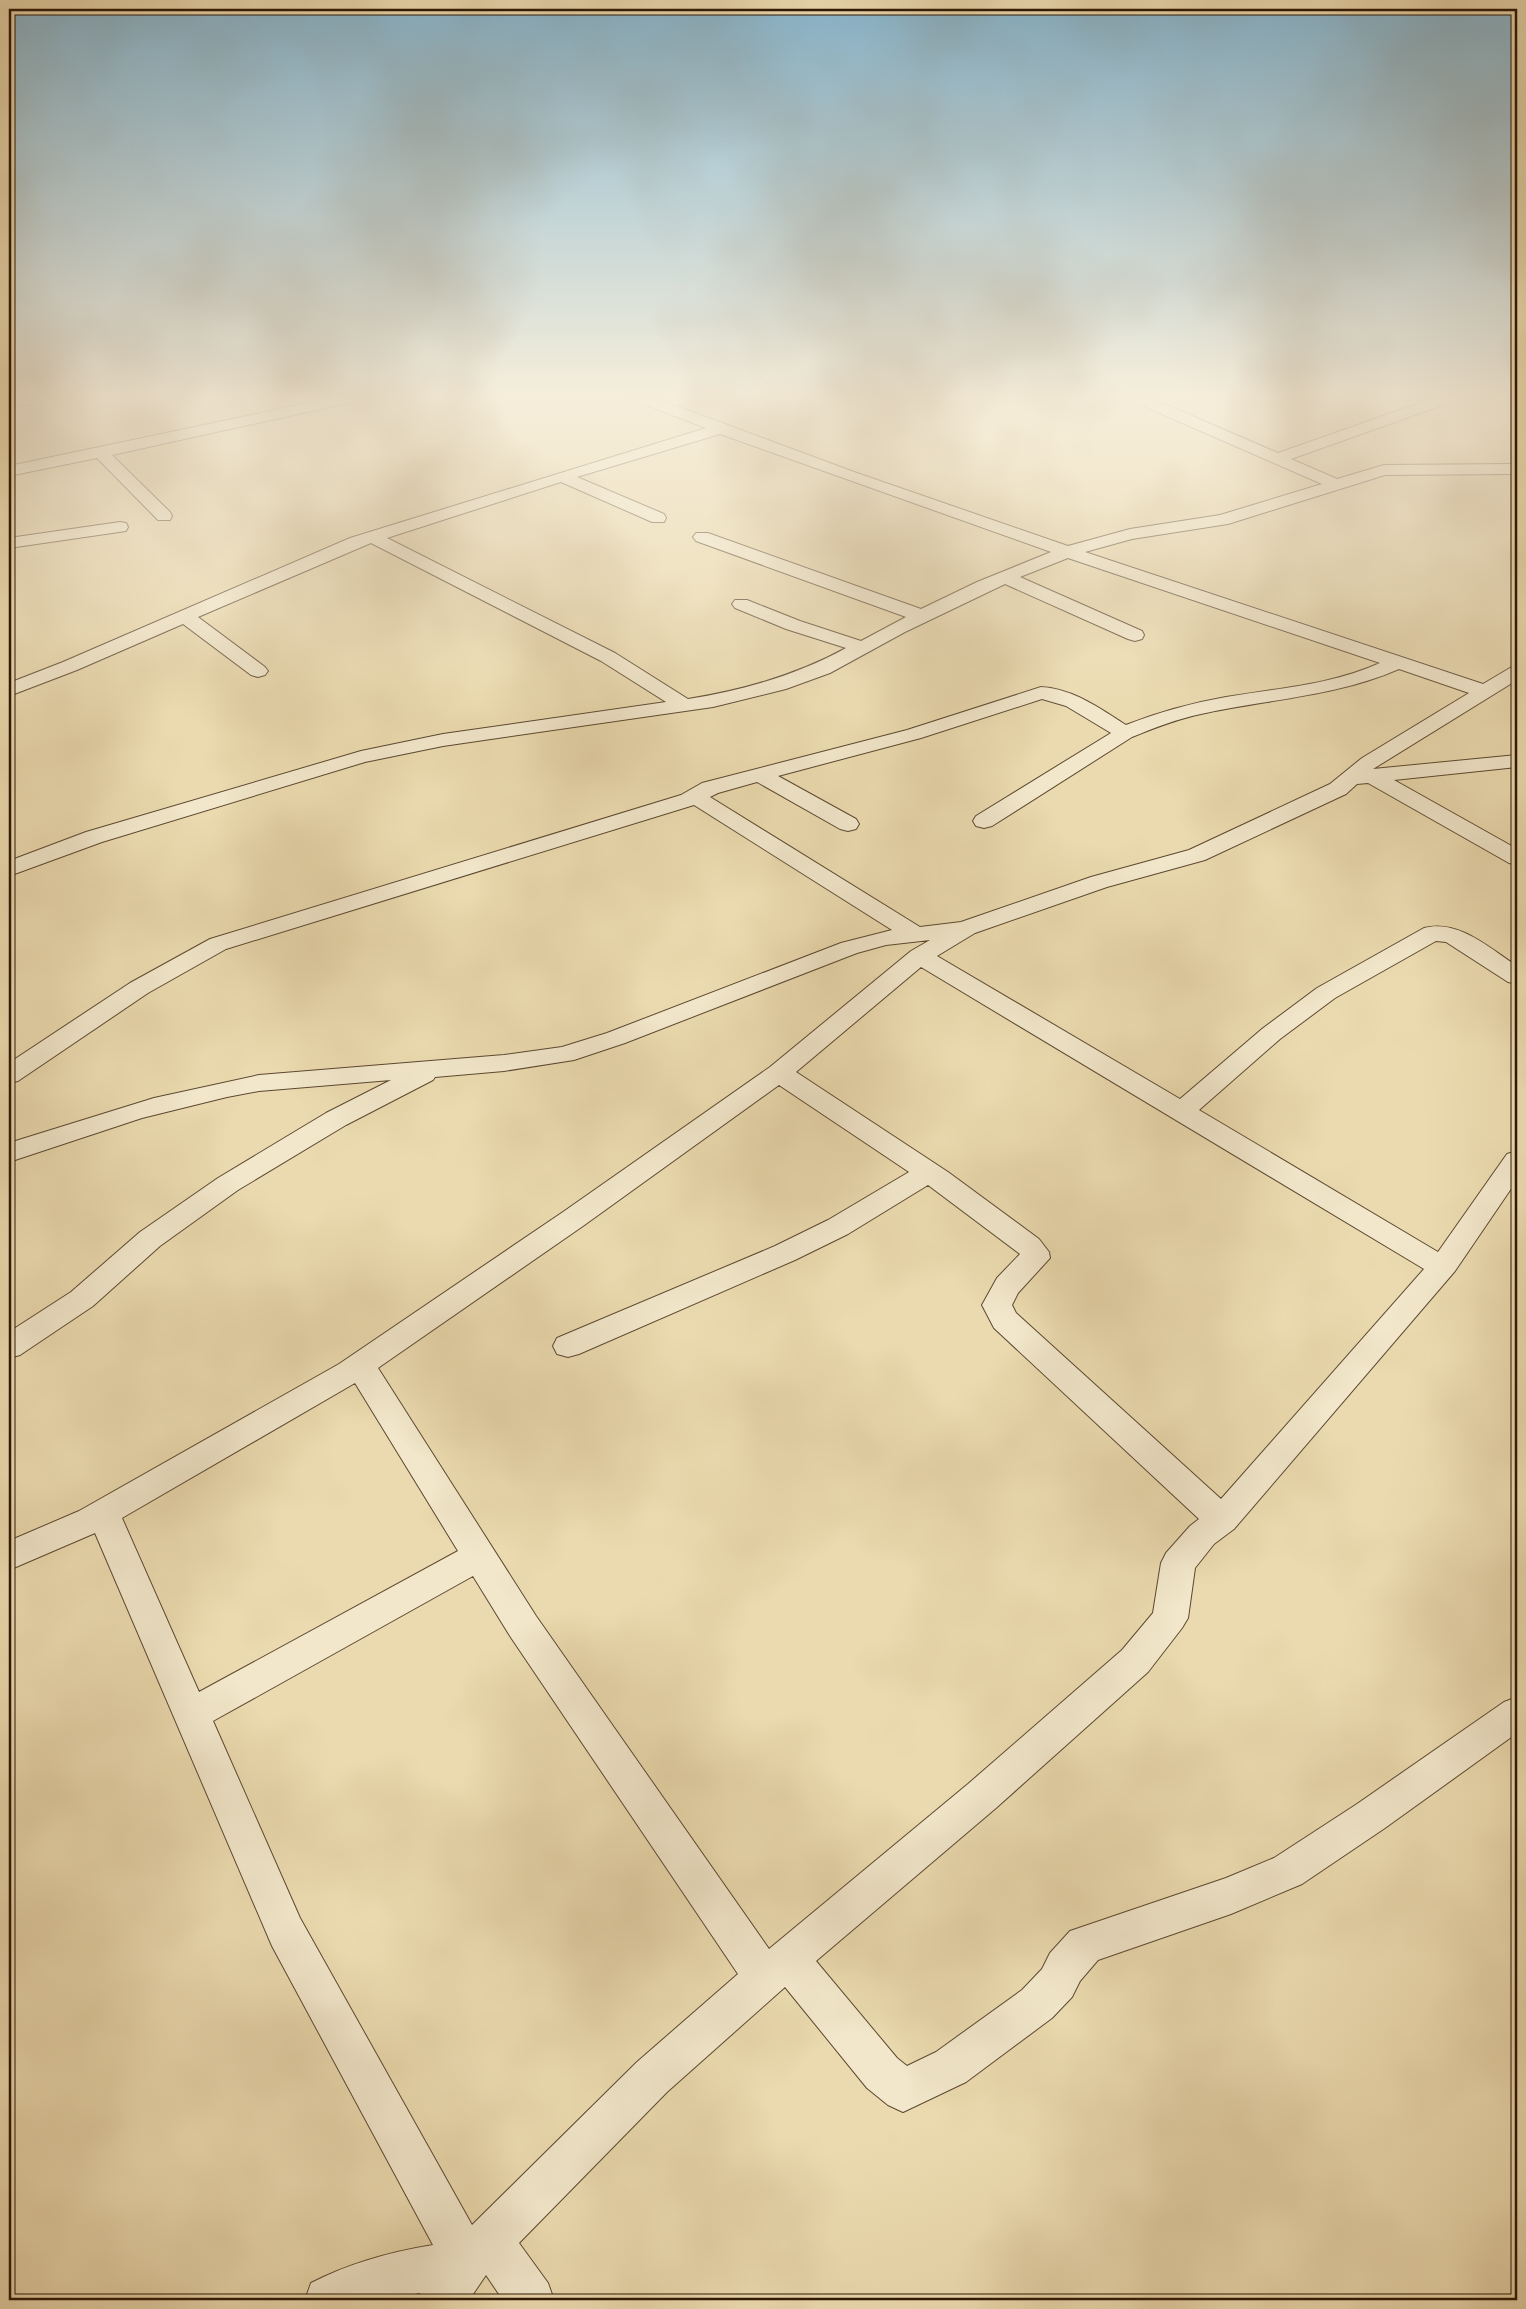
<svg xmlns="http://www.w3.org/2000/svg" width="1526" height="2309" font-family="'Libre Caslon Text',serif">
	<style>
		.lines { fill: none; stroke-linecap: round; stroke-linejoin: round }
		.minor-casing { stroke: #5c4830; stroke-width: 2 }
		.minor { fill: #f2e7cb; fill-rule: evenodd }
	</style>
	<rect width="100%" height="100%" fill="#ebdaaf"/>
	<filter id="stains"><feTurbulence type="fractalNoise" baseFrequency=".004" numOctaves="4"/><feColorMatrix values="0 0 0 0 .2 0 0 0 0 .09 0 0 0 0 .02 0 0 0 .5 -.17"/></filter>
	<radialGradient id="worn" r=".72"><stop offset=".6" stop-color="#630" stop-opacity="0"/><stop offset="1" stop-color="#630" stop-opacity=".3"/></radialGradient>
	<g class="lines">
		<!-- minor casing -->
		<g class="minor-casing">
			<g id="minor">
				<polygon points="22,397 53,397 51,400 9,408 9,400"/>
				<polygon points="337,397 364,397 362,400 112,455 170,512 172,516 170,520 158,520 97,458 9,476 9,466"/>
				<path d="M631,397H652L854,472L1068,546L1130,529L1220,515L1322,484L1130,400L1128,397H1148L1278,453L1437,397H1459L1457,400L1291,459L1337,479L1384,465L1517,464V474L1385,475L1228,524L1132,539L1085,552L1483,684L1510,668L1517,666V680L1373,769L1517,755V767L1394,780L1517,849V865L1509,863L1368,783L1357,784L1346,794L1205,860L1107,887L975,933L937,956L1180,1099L1262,1029L1317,988L1424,928C1459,919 1490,949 1517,966V984L1508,982L1446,942L1436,941L1335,998L1280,1039L1199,1110L1438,1252L1507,1154L1517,1151V1180L1455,1271L1234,1529L1214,1544L1195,1568L1188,1618L1182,1628L1148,1672L996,1808L816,1961L897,2058L907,2066L936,2052L1022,1990L1042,1969L1050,1953L1070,1931L1226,1878L1274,1858L1357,1804L1504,1702L1517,1697V1733L1385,1828L1302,1884L1231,1914L1098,1960L1080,1981L1072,1997L1052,2018L966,2082L903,2112L888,2105L867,2088L785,1987L667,2092L519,2243L548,2283L554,2300H503L486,2275L469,2300H418L420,2293L387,2300H305L311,2283C350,2263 390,2252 433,2245L272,1946L95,1533L9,1570V1541L79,1511L339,1364L563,1212L770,1067L911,951L930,940L886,945L857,953L625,1043L574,1060L504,1071L435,1077L433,1080L346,1125L238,1190L160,1246L93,1306L20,1355L9,1358V1332L71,1292L140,1232L218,1178L326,1113L391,1080L259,1091L227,1097L142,1118L9,1162V1143L154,1098L259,1075L504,1055L562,1047L607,1033L841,943L892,930L694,805L226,949L148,993L18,1081L9,1083V1063L130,983L210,939L681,795L702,783L907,730L1041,687C1074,689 1099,708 1126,725C1159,712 1192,703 1226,697C1279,688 1331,685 1380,663L1068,558L1020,577L1142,631L1144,635L1142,639L1135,641L1128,639L1005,584L905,632L830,673L786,689L713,707L443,746L365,762L102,842L9,876V861L86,832L361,751L443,734L666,702L601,661L371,543L198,617L265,667L268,671L265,675L258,677L251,675L183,624L77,670L9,696V683L63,662L350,538L706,428L633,400ZM720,434L1051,552L977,582L921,609L708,533H696L693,537L696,541L906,617L861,641L800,621L747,600H735L732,604L735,608L786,629L846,648C797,675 744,690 688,699L615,653L387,538L561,482L652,522H664L666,518L664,514L577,477ZM1399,669L1469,693L1362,758L1330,784L1189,850L1091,877L961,922L920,927L710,797L718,793L757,782L840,829L848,831L856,829L859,824L856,819L778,776L921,738L1042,699L1066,706L1111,733L976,816L973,821L976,826L984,828L992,826L1132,737C1154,728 1177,719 1201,714C1268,699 1335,697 1399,669ZM921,967L1424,1269L1221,1499L1016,1313L1012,1305L1018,1293L1050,1258L1049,1252L1039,1239L948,1172L796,1072ZM779,1085L909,1172L828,1220L775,1246L557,1338L553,1346L557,1354L568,1357L579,1354L795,1260L848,1234L928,1185L1020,1254L997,1278L982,1305L994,1328L1199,1519L1190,1526L1166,1553L1161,1563L1153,1613L1122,1650L968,1784L769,1949L536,1616L378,1368L583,1226ZM355,1383L458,1551L199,1692L122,1518ZM473,1576L510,1636L738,1974L637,2062L472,2225L300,1918L213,1721Z"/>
				<polygon points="120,522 126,523 128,527 126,531 9,548 9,538"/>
			</g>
		</g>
		<!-- minor -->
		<use href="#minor" class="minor"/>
	</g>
	<!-- sky -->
	<linearGradient id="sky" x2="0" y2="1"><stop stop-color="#88b7d0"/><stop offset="0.55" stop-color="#f6eedb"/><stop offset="1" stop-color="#f6eedb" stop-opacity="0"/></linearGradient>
	<rect width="1526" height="720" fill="url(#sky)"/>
	<!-- margin -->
	<rect width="1526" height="2309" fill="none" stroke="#ebdaaf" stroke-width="30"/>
	<rect x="10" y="10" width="1506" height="2289" fill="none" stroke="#2d1705" stroke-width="2.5"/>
	<rect x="15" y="15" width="1496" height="2279" fill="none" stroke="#2d1705"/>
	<rect width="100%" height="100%" filter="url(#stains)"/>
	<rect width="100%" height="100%" fill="url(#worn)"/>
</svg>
